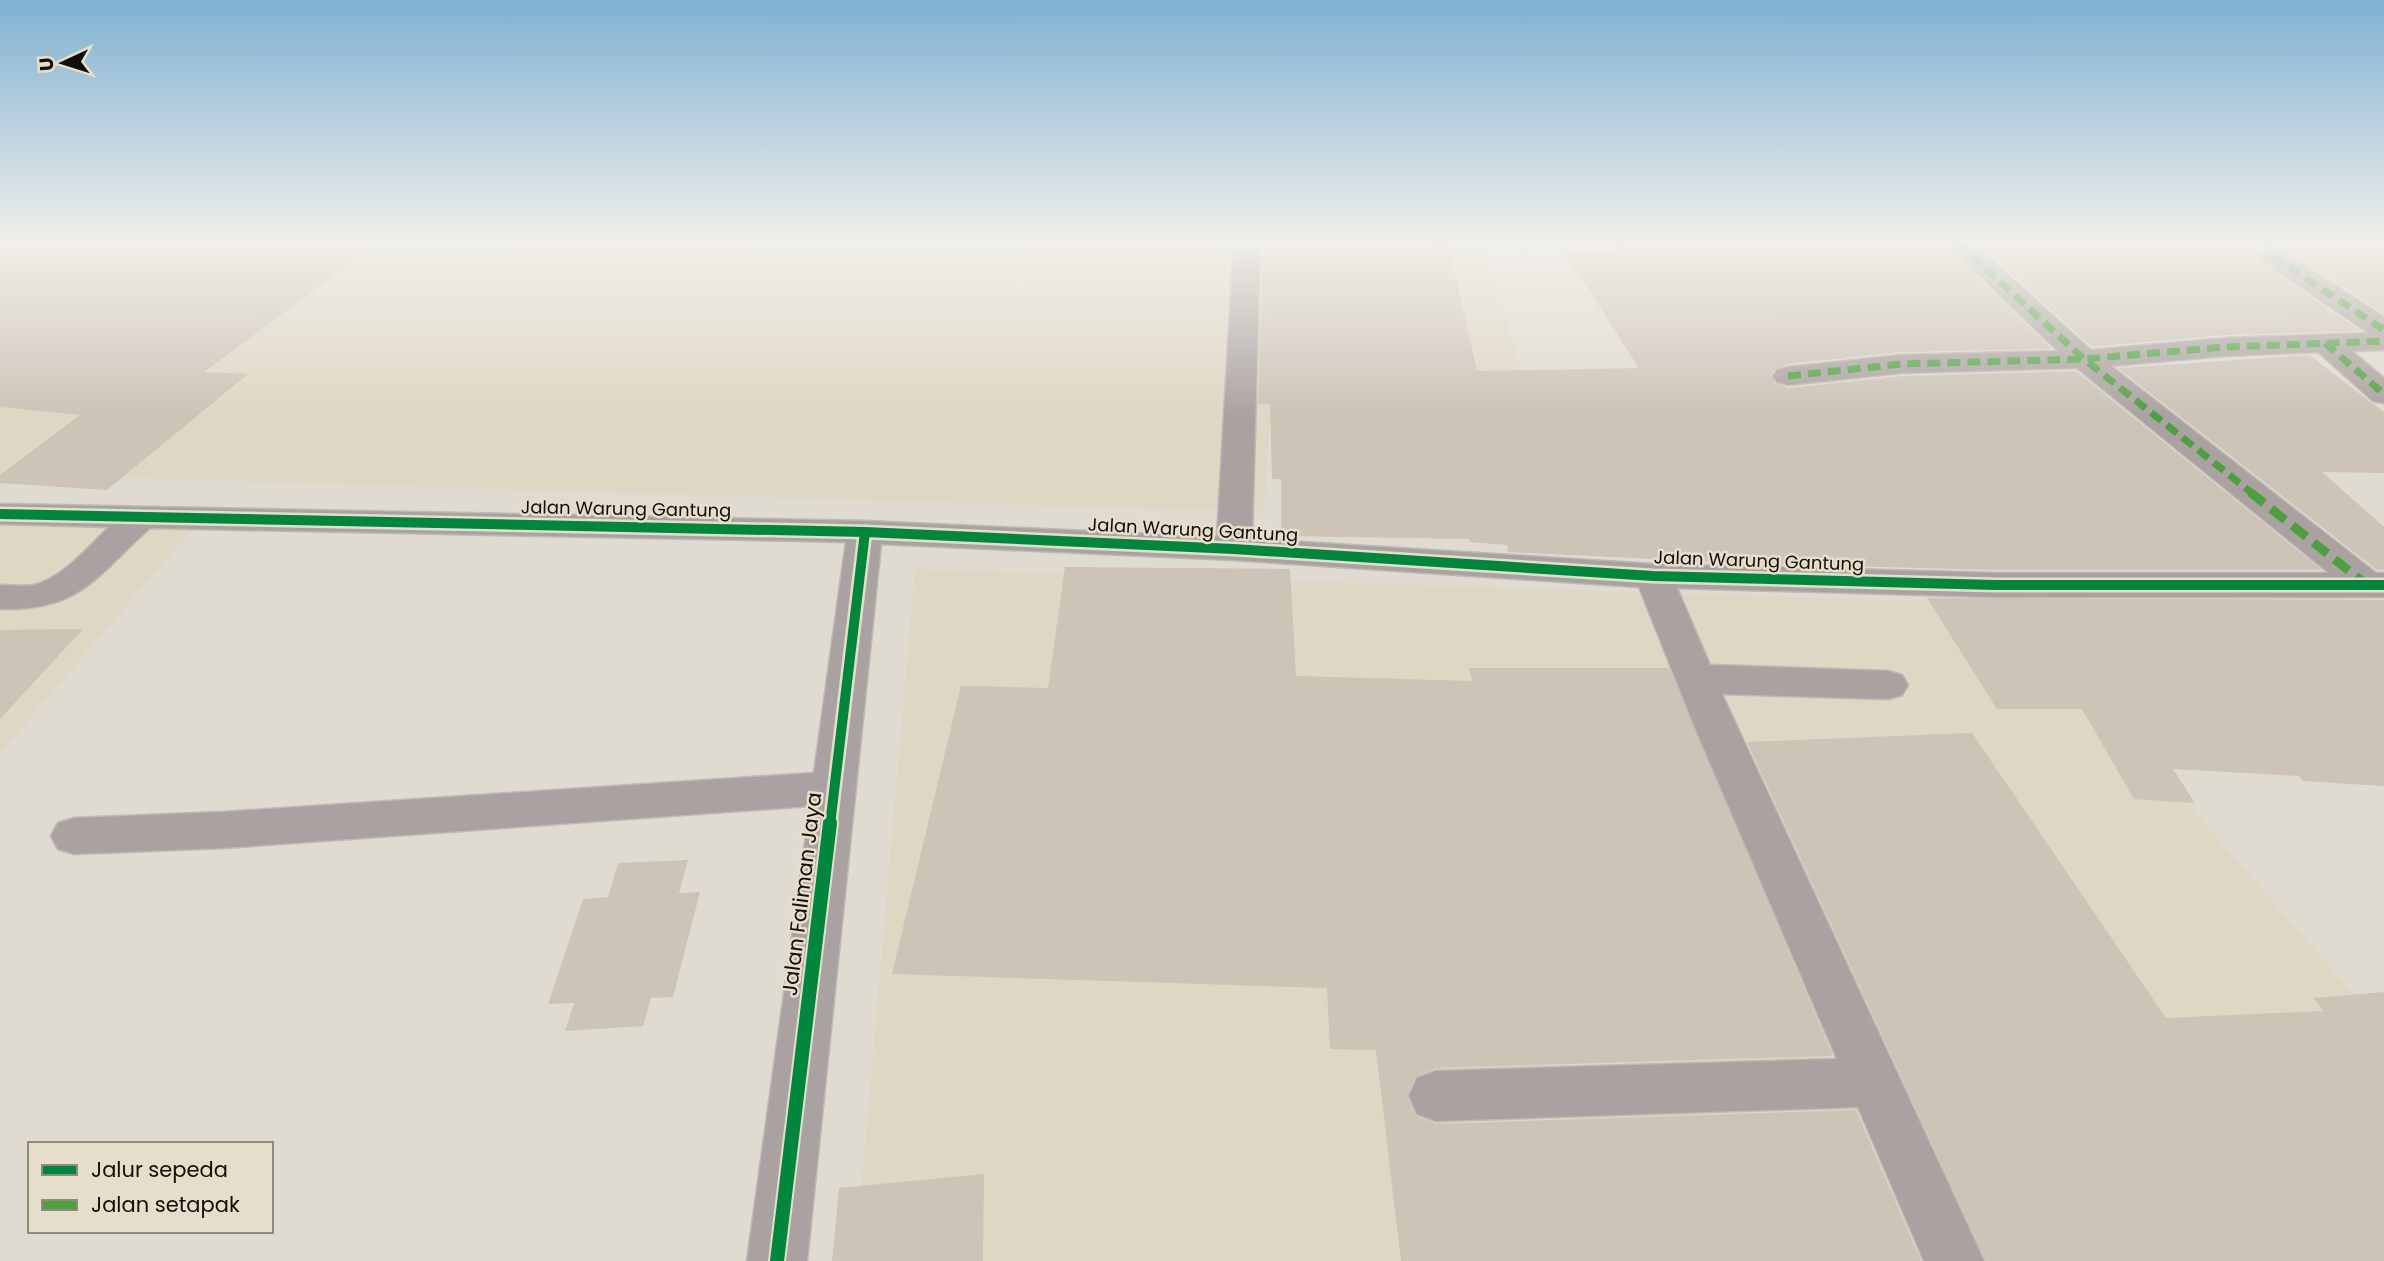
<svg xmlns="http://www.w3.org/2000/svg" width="2384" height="1261" font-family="Poppins,sans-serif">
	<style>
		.built { fill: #ded7c4 }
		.building { fill: #cdc3b7 }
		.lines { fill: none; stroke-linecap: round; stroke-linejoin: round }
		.minor-casing { stroke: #bdbab3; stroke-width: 3 }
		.minor { fill: #aaa2a0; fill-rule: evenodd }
		.quiet-far1 { stroke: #4da03e; stroke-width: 7; stroke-dasharray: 13 7; stroke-linecap: butt }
		.quiet { stroke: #4da03e; stroke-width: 9; stroke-dasharray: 18 9; stroke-linecap: butt }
		.cycleway-far1-casing { stroke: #e6decb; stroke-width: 15 }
		.cycleway-casing { stroke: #e6decb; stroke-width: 18 }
		.cycleway-far1 { stroke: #00873e; stroke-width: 10 }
		.cycleway { stroke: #00873e; stroke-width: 14 }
		.labels { text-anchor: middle; stroke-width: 5; stroke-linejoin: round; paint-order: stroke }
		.street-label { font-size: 18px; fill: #110f08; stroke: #e6decb }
		.near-street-label { font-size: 21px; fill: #110f08; stroke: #e6decb }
	</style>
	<rect width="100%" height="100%" fill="#e0dbd1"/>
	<!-- built -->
	<g class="built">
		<polygon points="0,241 1483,241 1533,412 1270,418 1264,512 0,474"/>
		<polygon points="0,509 200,520 0,753"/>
		<polygon points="915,569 2013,604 2384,1029 2384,1261 855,1261"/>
	</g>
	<!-- building -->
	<g class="building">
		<polygon points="0,241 380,241 204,372 248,374 107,490 0,483 0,475 80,415 0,407"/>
		<polygon points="1263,241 1350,241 1351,245 1449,247 1477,371 1639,368 1564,252 1622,253 1615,241 1940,241 2052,349 1901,352 1788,364 1775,369 1771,375 1775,383 1788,388 1901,376 2076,371 2322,570 1995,570 1733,563 1508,552 1507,545 1470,542 1469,539 1281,536 1281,479 1272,479 1270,404 1258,404"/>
		<polygon points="1975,241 2384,241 2384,314 2282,248 2271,245 2262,247 2257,255 2262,264 2361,331 2225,335 2092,347"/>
		<polygon points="2309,355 2384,412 2384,473 2322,472 2384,527 2384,570 2377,570 2118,368"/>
		<polygon points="1065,567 1290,569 1296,676 1472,681 1469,668 1669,668 1833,1056 1436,1068 1415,1077 1407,1097 1416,1116 1436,1124 1856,1110 1921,1261 1401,1261 1376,1050 1330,1049 1327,988 892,974 961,686 1048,688"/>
		<polygon points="1927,598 2384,600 2384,786 2303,781 2299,776 2173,769 2195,803 2134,799 2082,709 1997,709"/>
		<polygon points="83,629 0,719 0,630"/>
		<polygon points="1972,733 2166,1018 2324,1011 2313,998 2384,992 2384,1261 1986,1261 1747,742"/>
		<polygon points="688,860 679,893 700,892 673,997 651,998 643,1026 565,1031 574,1003 548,1004 583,899 608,897 618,863"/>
		<polygon points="984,1174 983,1261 832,1261 839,1188"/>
	</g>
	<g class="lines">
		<!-- minor casing -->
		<g class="minor-casing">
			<path id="minor" d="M1234,241H1260L1252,539L1653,564L1995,573H2329L2077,368L1901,373L1788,385L1777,382L1773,376L1777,370L1788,367L1901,355L2058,351L1943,241H1971L2091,350L2225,338L2369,333L2263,262L2259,256L2263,250L2272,248L2281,250L2384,317V350L2352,351L2384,378V403L2373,401L2318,352L2225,356L2111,366L2376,573H2384V597H1995L1677,588L1710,665L1888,671L1902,675L1908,685L1902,695L1888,699L1722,694L1984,1261H1924L1858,1107L1436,1121L1417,1114L1409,1096L1417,1078L1436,1071L1837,1059L1696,730L1639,587L1234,560L881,544L807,1261H747L810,806L223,848L74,854L58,849L51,836L58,823L74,818L223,812L814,773L846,542L150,528C96,576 81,611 0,609V585C11,585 23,587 34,585C64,577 88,547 109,527L0,524V504L865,521L1217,537Z"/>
		</g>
		<!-- minor -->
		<use href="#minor" class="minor"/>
		<!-- quiet-far1 -->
		<g class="quiet-far1">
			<polyline points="1956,241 2084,359 2252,493"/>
			<polyline points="2272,256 2384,330"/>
			<polyline points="2325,343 2384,394"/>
			<polyline points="1788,376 1901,364 2084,359 2225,347 2384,341"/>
		</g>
		<!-- quiet -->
		<polyline class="quiet" points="2250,492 2367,585"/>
		<!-- cycleway-far1 casing -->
		<g class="cycleway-far1-casing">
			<g id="cycleway-far1">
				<polyline points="0,514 865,532 1234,549 1653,576 1995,585 2384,585"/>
				<polyline points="830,825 865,532"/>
			</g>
		</g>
		<!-- cycleway casing -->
		<g class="cycleway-casing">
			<polyline id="cycleway" points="777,1261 830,823"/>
		</g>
		<!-- cycleway-far1 -->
		<use href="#cycleway-far1" class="cycleway-far1"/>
		<!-- cycleway -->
		<use href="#cycleway" class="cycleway"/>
	</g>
	<!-- sky -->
	<linearGradient id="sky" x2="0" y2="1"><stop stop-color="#7fb1d1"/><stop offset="0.58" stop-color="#f1efea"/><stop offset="1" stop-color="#f1efea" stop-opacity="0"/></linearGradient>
	<rect width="2384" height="417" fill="url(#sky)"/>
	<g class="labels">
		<!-- street labels -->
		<g class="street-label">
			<text transform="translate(626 509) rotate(1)" y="6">Jalan Warung Gantung</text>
			<text transform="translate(1193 530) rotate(3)" y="6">Jalan Warung Gantung</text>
			<text transform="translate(1759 561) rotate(2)" y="6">Jalan Warung Gantung</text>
		</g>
		<!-- near-street labels -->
		<g class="near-street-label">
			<text transform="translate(802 894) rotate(-83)" y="7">Jalan Faliman Jaya</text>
		</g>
	</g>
	<!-- legend -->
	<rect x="28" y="1142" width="245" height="91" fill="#e6decb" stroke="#918b7d" stroke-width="2"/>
	<rect x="42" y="1165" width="35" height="10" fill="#00873e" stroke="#918b7d" stroke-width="2"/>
	<text x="91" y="1177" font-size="21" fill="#110f08">Jalur sepeda</text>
	<rect x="42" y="1200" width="35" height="10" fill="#4da03e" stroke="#918b7d" stroke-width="2"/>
	<text x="91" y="1212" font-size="21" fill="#110f08">Jalan setapak</text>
	<!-- north arrow -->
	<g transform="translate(63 63) rotate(266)" stroke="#e6decb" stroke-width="5" paint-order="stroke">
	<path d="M0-5L12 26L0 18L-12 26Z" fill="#110f08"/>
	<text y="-10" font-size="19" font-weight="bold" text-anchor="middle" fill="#110f08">U</text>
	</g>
</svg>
